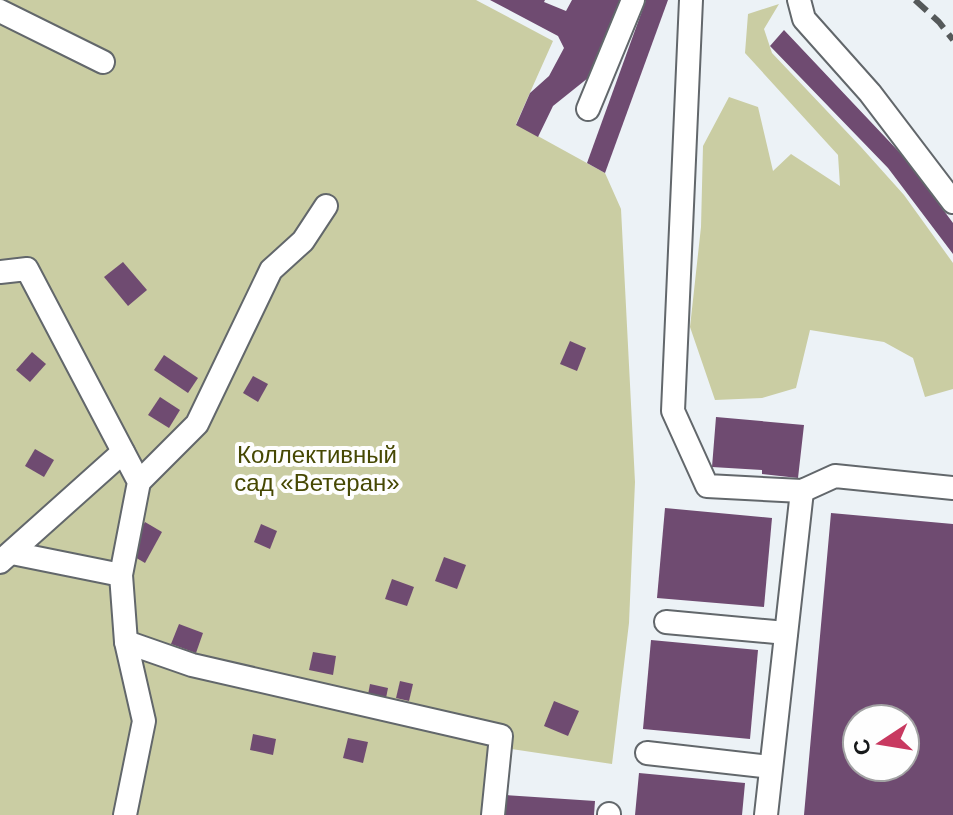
<svg xmlns="http://www.w3.org/2000/svg" width="953" height="815" font-family="Arial,sans-serif">
	<style>
		.green { fill: #cacda3 }
		.building { fill: #6f4b71; fill-rule: evenodd }
		.lines { fill: none; stroke-linecap: round; stroke-linejoin: round }
		.minor-casing { stroke: #62676b; stroke-width: 26 }
		.minor { stroke: #fff; stroke-width: 22 }
		.rail { stroke: #55595a; stroke-width: 6; stroke-dasharray: 16 8; stroke-linecap: butt }
		.labels { text-anchor: middle; stroke-width: 8; stroke-linejoin: round; paint-order: stroke }
		.park-label { font-size: 24px; fill: #464803; stroke: #fefefe }
	</style>
	<rect width="100%" height="100%" fill="#ecf2f6"/>
	<!-- green -->
	<g class="green">
		<polygon points="0,0 476,0 553,41 516,124 605,173 621,209 635,482 629,623 612,764 505,748 498,815 0,815"/>
		<polygon points="779,4 764,29 772,53 861,147 904,195 953,263 953,389 925,397 913,358 884,342 810,330 796,388 762,398 715,400 690,327 701,227 703,146 729,97 758,107 773,171 791,154 840,186 838,155 745,53 748,14"/>
	</g>
	<!-- building -->
	<g class="building">
		<polygon points="490,0 545,0 544,2 566,11 572,0 622,0 588,78 553,106 538,137 516,125 530,93 549,76 564,48 558,36"/>
		<polygon points="646,0 668,0 605,173 587,163"/>
		<polygon points="784,30 903,156 953,223 953,254 888,168 770,46"/>
		<polygon points="123,262 147,290 128,306 104,277"/>
		<polygon points="570,341 586,348 577,371 560,364"/>
		<polygon points="32,352 46,364 30,382 16,370"/>
		<polygon points="164,355 198,378 188,393 154,370"/>
		<polygon points="253,376 268,384 258,402 243,393"/>
		<polygon points="160,397 180,410 169,428 148,415"/>
		<polygon points="716,417 804,425 798,478 762,474 762,470 712,467"/>
		<polygon points="35,449 54,460 44,477 25,466"/>
		<polygon points="665,508 772,518 764,607 657,598"/>
		<path d="M831,513L953,524V815H804ZM857,719H905V767H857Z"/>
		<polygon points="145,522 162,532 145,563 128,553"/>
		<polygon points="261,524 277,531 270,549 254,542"/>
		<polygon points="444,557 466,565 457,589 435,581"/>
		<polygon points="392,579 414,587 407,606 385,599"/>
		<polygon points="179,624 203,633 196,653 171,644"/>
		<polygon points="651,640 758,650 750,739 643,729"/>
		<polygon points="313,652 336,656 333,675 309,670"/>
		<polygon points="400,681 413,684 409,701 396,698"/>
		<polygon points="370,684 388,688 385,703 367,700"/>
		<polygon points="554,701 579,711 568,736 544,726"/>
		<polygon points="253,734 276,739 273,755 250,750"/>
		<polygon points="348,738 368,742 363,763 343,758"/>
		<polygon points="639,773 745,783 742,815 635,815"/>
		<polygon points="505,795 595,801 594,815 504,815"/>
	</g>
	<g class="lines">
		<!-- minor casing -->
		<g class="minor-casing">
			<g id="minor">
				<polyline points="691,0 673,411 707,486 802,491 835,476 953,488"/>
				<polyline points="799,0 804,19 870,93 953,202"/>
				<polyline points="0,11 103,62"/>
				<polyline points="588,109 633,0"/>
				<polyline points="0,272 27,269 139,482 121,575 126,642 144,721 125,815"/>
				<polyline points="139,482 197,424 271,270 303,241 326,206"/>
				<polyline points="12,553 121,575"/>
				<polyline points="0,562 123,452"/>
				<polyline points="666,622 786,633"/>
				<polyline points="126,642 192,665 501,736 493,815"/>
				<polyline points="647,753 771,767"/>
				<polyline points="609,815 609,814"/>
				<polyline points="766,815 802,491"/>
			</g>
		</g>
		<!-- minor -->
		<use href="#minor" class="minor"/>
		<!-- rail -->
		<polyline class="rail" points="915,0 939,22 953,40"/>
	</g>
	<g class="labels">
		<!-- park labels -->
		<g class="park-label">
			<text x="317" y="463">Коллективный<tspan x="317" dy="28">сад «Ветеран»</tspan></text>
		</g>
	</g>
	<!-- north arrow -->
	<g transform="translate(881 743) rotate(258)"><circle r="38" fill="#fefefe" stroke="#a2a2a3" stroke-width="2"/>
	<path d="M0-6L14 30L0 20L-14 30Z" fill="#c83960"/>
	<text y="-12" font-size="22" font-weight="bold" text-anchor="middle" fill="#17191a">С</text>
	</g>
</svg>
